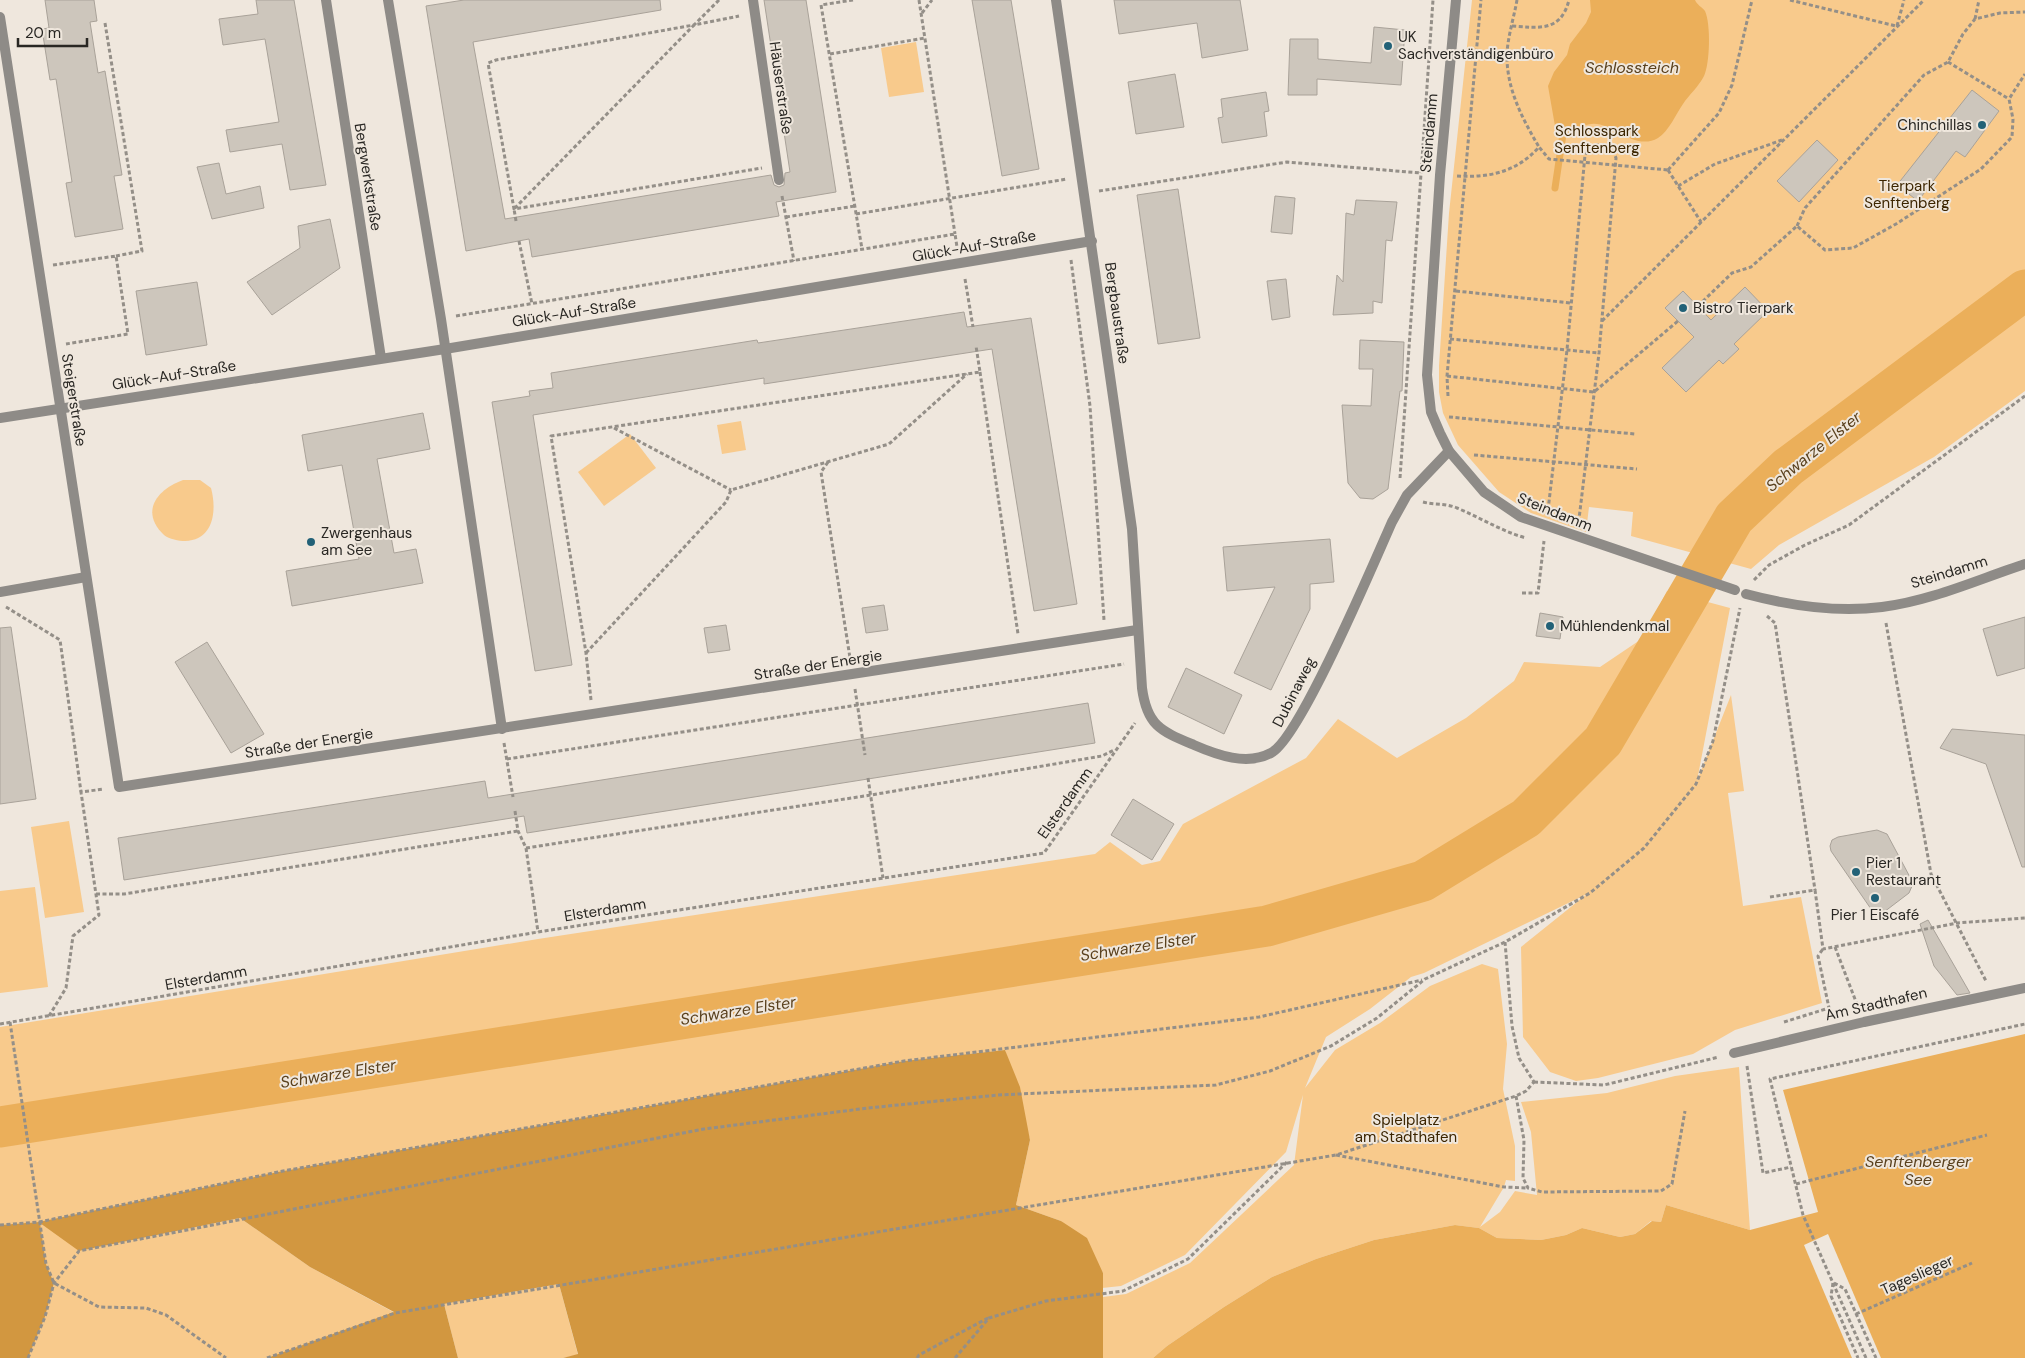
<svg xmlns="http://www.w3.org/2000/svg" width="2025" height="1358" font-family="'DM Sans',sans-serif">
	<style>
		.green { fill: #f8ca8c }
		.forest { fill: #d29740 }
		.water { fill: #ebaf5a }
		.pier { fill: #efe7dd }
		.lines { fill: none; stroke-linecap: round; stroke-linejoin: round }
		.stream { stroke: #ebaf5a; stroke-width: 7 }
		.river { stroke: #ebaf5a; stroke-width: 41 }
		.building { fill: #cdc6bc; stroke: #a9a299 }
		.path { stroke: #948f88; stroke-width: 3; stroke-dasharray: 4 2.5; stroke-linecap: butt }
		.service { stroke: #8e8b87; stroke-width: 10 }
		.pedestrian { stroke: #8e8b87; stroke-width: 10 }
		.minor { stroke: #8e8b87; stroke-width: 10 }
		.tertiary { stroke: #8e8b87; stroke-width: 10 }
		.poi-dot { fill: #226177; stroke: #efe7dd; stroke-width: 2 }
		.labels { text-anchor: middle; stroke-width: 4; stroke-linejoin: round; paint-order: stroke }
		.poi-label { font-size: 15px; fill: #292723; stroke: #efe7dd; text-anchor: start }
		.street-label { font-size: 15px; fill: #292723; stroke: #efe7dd }
		.park-label { font-size: 15px; fill: #3c2500; stroke: #efe7dd }
		.water-label { font-size: 16px; font-style: italic; fill: #5a411e; stroke: #efe7dd }
	</style>
	<rect width="100%" height="100%" fill="#efe7dd"/>
	<!-- green -->
	<g class="green">
		<polygon points="1472,0 2025,0 2025,391 1934,457 1779,545 1751,569 1631,536 1633,512 1589,507 1586,532 1531,513 1499,492 1458,445 1443,413 1439,392 1439,366 1449,213"/>
		<polygon points="916,42 924,92 889,97 881,48"/>
		<polygon points="741,421 746,450 722,454 717,425"/>
		<polygon points="630,434 656,468 604,506 578,472"/>
		<path d="M183,480H200L211,488C217,510 214,540 185,541C179,541 169,539 164,535C139,511 158,489 183,480Z"/>
		<polygon points="1667,591 1730,608 1697,781 1731,695 1744,791 1728,793 1743,906 1801,897 1822,1003 1735,1030 1693,1054 1598,1078 1576,1081 1550,1072 1523,1037 1521,947 1587,894 1424,973 1411,977 1370,1009 1326,1037 1305,1088 1335,1050 1380,1023 1430,986 1482,964 1498,969 1507,1044 1503,1089 1515,1146 1515,1181 1506,1180 1504,1187 1480,1227 1500,1212 1515,1191 1537,1195 1531,1132 1521,1102 1607,1093 1675,1076 1739,1067 1750,1230 1666,1205 1661,1222 1651,1221 1635,1234 1620,1237 1582,1228 1566,1235 1541,1240 1497,1238 1479,1228 1455,1225 1374,1240 1316,1259 1272,1277 1224,1307 1167,1346 1153,1358 1103,1358 1103,1297 1126,1294 1190,1263 1294,1165 1303,1095 1286,1152 1185,1255 1121,1286 1102,1288 1103,1273 1061,1221 1016,1205 1030,1140 1005,1050 904,1061 283,1171 79,1251 240,1218 310,1267 395,1313 267,1358 28,1358 45,1317 54,1283 46,1264 39,1222 0,1225 0,1027 538,939 1095,854 1110,842 1142,865 1160,861 1183,824 1306,758 1338,719 1397,758 1466,718 1514,681 1524,662 1600,667 1643,638"/>
		<polygon points="69,821 84,912 45,918 31,827"/>
		<polygon points="35,887 48,987 0,993 0,891"/>
		<polygon points="559,1284 578,1355 563,1358 458,1358 444,1304"/>
	</g>
	<!-- forest -->
	<polygon class="forest" points="1005,1050 1020,1087 1030,1140 1016,1205 1061,1221 1087,1238 1103,1273 1103,1358 563,1358 578,1354 559,1284 444,1304 458,1358 267,1358 394,1312 310,1267 240,1218 79,1251 40,1223 46,1264 54,1283 45,1317 28,1358 0,1358 0,1225 39,1222 283,1171 904,1061"/>
	<!-- water -->
	<g class="water">
		<path d="M1590,0H1695C1697,5 1702,7 1705,11C1711,24 1710,64 1704,76C1699,86 1689,95 1683,104C1676,114 1669,131 1658,138C1627,156 1601,99 1571,137L1563,134L1555,126L1548,86L1554,72L1567,55L1570,44L1586,23L1591,12Z"/>
		<polygon points="2025,1034 2025,1358 1153,1358 1167,1346 1224,1307 1272,1277 1316,1259 1374,1240 1455,1225 1479,1228 1497,1238 1541,1240 1566,1235 1582,1228 1620,1237 1635,1234 1652,1221 1661,1222 1666,1205 1750,1230 1818,1212 1783,1090"/>
	</g>
	<!-- pier -->
	<polygon class="pier" points="1828,1234 1881,1358 1852,1358 1804,1245"/>
	<g class="lines">
		<!-- stream -->
		<polyline class="stream" points="1555,188 1563,134"/>
		<!-- river -->
		<polyline class="river" points="0,1127 1267,926 1423,881 1526,818 1603,741 1734,518 1788,467 2025,290"/>
	</g>
	<!-- building -->
	<g class="building">
		<polygon points="45,0 94,0 97,21 90,22 98,73 105,71 122,175 114,176 123,229 75,237 66,183 72,182 56,79 50,80 42,29 49,28"/>
		<polygon points="256,0 294,0 326,185 290,190 282,144 230,152 226,130 279,122 265,39 223,45 219,19 258,14"/>
		<polygon points="464,0 660,0 661,10 473,42 505,219 771,175 774,185 779,187 784,185 785,173 790,172 764,0 806,0 836,192 776,202 779,216 532,257 529,239 466,251 426,6"/>
		<polygon points="972,0 1011,0 1039,169 1002,176"/>
		<polygon points="1114,0 1240,0 1248,50 1202,58 1197,23 1119,34"/>
		<polygon points="1374,27 1405,30 1401,85 1317,79 1317,95 1288,95 1290,39 1318,39 1318,59 1371,63"/>
		<polygon points="1175,74 1184,127 1136,134 1128,82"/>
		<polygon points="1972,90 1999,111 1965,157 1956,151 1918,201 1897,185"/>
		<polygon points="1266,92 1269,111 1264,112 1267,136 1222,143 1218,118 1223,117 1221,99"/>
		<polygon points="1817,140 1838,160 1799,202 1777,181"/>
		<polygon points="219,163 226,194 260,186 264,208 212,219 197,167"/>
		<polygon points="1178,189 1200,338 1158,344 1137,195"/>
		<polygon points="1275,196 1295,198 1292,234 1271,232"/>
		<polygon points="1356,200 1397,202 1392,241 1386,240 1382,303 1373,301 1373,313 1333,315 1337,275 1343,282 1346,213 1354,215"/>
		<polygon points="330,219 340,268 272,315 247,282 300,248 298,226"/>
		<polygon points="1286,279 1290,317 1272,320 1267,281"/>
		<polygon points="197,282 207,345 146,355 136,291"/>
		<polygon points="1745,287 1768,311 1734,344 1739,349 1723,364 1719,360 1686,392 1662,368 1694,337 1665,308 1683,291 1711,320"/>
		<polygon points="964,312 967,327 1031,318 1077,604 1034,611 992,349 764,384 764,378 533,415 572,665 535,671 492,402 530,396 529,391 553,388 551,373 757,340 758,343"/>
		<polygon points="1360,340 1404,342 1402,391 1400,391 1388,489 1373,499 1360,498 1348,483 1342,405 1371,406 1373,369 1359,369"/>
		<polygon points="423,413 430,449 377,459 394,553 416,549 423,583 292,606 286,571 359,559 342,465 308,471 302,435"/>
		<polygon points="1330,539 1334,582 1310,584 1310,609 1271,690 1234,673 1275,587 1227,591 1223,547"/>
		<polygon points="884,605 888,630 866,633 862,608"/>
		<polygon points="1540,613 1563,617 1560,639 1536,636"/>
		<polygon points="2025,617 2025,668 1997,676 1983,629"/>
		<polygon points="726,625 730,650 708,653 704,628"/>
		<polygon points="11,627 36,799 0,804 0,628"/>
		<polygon points="207,642 264,734 231,753 175,662"/>
		<polygon points="1186,668 1242,695 1224,734 1168,707"/>
		<polygon points="1088,703 1095,743 527,833 524,816 124,880 118,838 485,781 488,798"/>
		<polygon points="1952,729 2025,735 2025,867 2022,867 1986,764 1940,748"/>
		<polygon points="1133,799 1174,824 1152,860 1111,835"/>
		<polygon points="1877,830 1887,834 1911,879 1912,886 1909,893 1884,912 1877,912 1871,909 1831,851 1830,846 1832,840 1838,837"/>
		<polygon points="1928,920 1970,993 1957,995 1934,966 1920,924"/>
	</g>
	<g class="lines">
		<!-- path -->
		<g class="path">
			<polyline points="719,0 694,25 496,60 488,63 514,209 762,168"/>
			<polyline points="853,0 821,5 862,249"/>
			<polyline points="919,0 955,234"/>
			<path d="M1517,0C1514,17 1508,36 1507,53C1506,88 1522,118 1539,147"/>
			<polyline points="1790,0 1896,26"/>
			<polyline points="922,13 932,0"/>
			<polyline points="1975,19 1979,0"/>
			<polyline points="105,23 142,251 116,256"/>
			<path d="M1512,26C1539,28 1561,32 1569,0"/>
			<polyline points="1897,26 1904,0"/>
			<polyline points="830,54 925,38"/>
			<polyline points="1948,62 2009,99"/>
			<polyline points="1668,170 1719,113 1732,85 1752,0"/>
			<polyline points="1668,170 1701,222"/>
			<path d="M1457,176C1489,178 1517,172 1539,147L1549,159L1668,170"/>
			<polyline points="1678,186 1715,164 1782,140"/>
			<polyline points="1099,191 1287,162 1421,173"/>
			<polyline points="782,196 794,261"/>
			<polyline points="856,214 1067,179"/>
			<polyline points="786,217 855,206"/>
			<polyline points="516,221 514,209 694,25 739,16"/>
			<polyline points="1797,226 1805,208 1924,75 1948,62 1963,34 1975,19 2000,13 2025,12"/>
			<polyline points="519,241 532,304"/>
			<polyline points="1071,260 1090,406 1104,620"/>
			<polyline points="53,265 116,256 128,334 66,344"/>
			<polyline points="965,279 973,327"/>
			<polyline points="1456,291 1571,303"/>
			<polyline points="1698,306 1732,273 1751,267 1797,226 1825,250 1853,248 1896,224 1981,169 2012,137 2013,119 2009,99 2025,74"/>
			<polyline points="456,316 955,234 957,247"/>
			<polyline points="1602,321 1924,0"/>
			<polyline points="1450,339 1599,353"/>
			<polyline points="980,372 1018,634"/>
			<polyline points="1447,376 1594,392 1678,321"/>
			<polyline points="1448,396 1447,376 1481,0"/>
			<polyline points="1449,417 1635,434"/>
			<polyline points="614,428 731,490"/>
			<polyline points="1474,455 1637,469"/>
			<polyline points="828,462 821,472 850,658"/>
			<polyline points="1400,478 1433,0"/>
			<path d="M1423,502C1434,505 1445,503 1457,508C1481,518 1501,531 1526,538"/>
			<path d="M1548,510L1567,350L1585,155C1594,140 1610,141 1616,158L1599,353L1579,519"/>
			<polyline points="1754,580 1769,565 1805,545 1849,525 2025,396"/>
			<polyline points="1522,593 1538,593 1544,541"/>
			<polyline points="6,607 60,640 81,792"/>
			<polyline points="1767,616 1775,623 1815,890"/>
			<polyline points="1886,623 1931,874 1986,981"/>
			<polyline points="586,653 726,502 731,490 889,444 967,374"/>
			<polyline points="855,689 865,755"/>
			<polyline points="591,700 586,653 551,436 980,372 976,346"/>
			<polyline points="504,743 513,797"/>
			<polyline points="507,759 1124,664"/>
			<polyline points="868,778 883,878"/>
			<polyline points="515,811 518,831 526,848 538,932"/>
			<polyline points="526,848 871,795 1102,756 1114,750"/>
			<polyline points="96,894 124,894 518,831"/>
			<polyline points="1770,897 1815,890 1823,949 1957,923 2025,918"/>
			<polyline points="1505,942 1512,1026 1519,1058 1534,1082"/>
			<polyline points="1835,947 1858,1007"/>
			<polyline points="49,1016 66,988 73,936 99,915 81,792 104,789"/>
			<polyline points="10,1022 46,1264 54,1283 99,1307 146,1308 166,1315 226,1358"/>
			<polyline points="1784,1022 1829,1008 1818,956 1823,949"/>
			<polyline points="0,1024 538,932 1044,853 1135,723"/>
			<polyline points="1747,1066 1763,1173 1791,1167"/>
			<polyline points="1534,1082 1604,1085 1719,1057"/>
			<polyline points="1516,1096 1524,1140 1523,1178 1528,1188 1542,1192 1661,1191 1672,1184 1685,1111"/>
			<polyline points="1336,1155 1504,1187 1528,1188"/>
			<polyline points="1796,1184 1987,1135"/>
			<polyline points="0,1225 39,1222 283,1171 904,1061 1259,1017 1422,980"/>
			<polyline points="1833,1283 1831,1296 1858,1358"/>
			<polyline points="1834,1283 1845,1289 1876,1358"/>
			<polyline points="1856,1314 1972,1263"/>
			<polyline points="28,1358 45,1317 54,1283 79,1251 704,1129 868,1108 998,1095 1216,1085 1270,1071 1331,1046 1377,1018 1425,979 1505,942 1590,893 1644,848 1696,784 1713,741 1740,608"/>
			<polyline points="267,1358 395,1313 1336,1155 1516,1096 1526,1091 1534,1082"/>
			<polyline points="917,1358 919,1355 988,1318"/>
			<polyline points="955,1358 989,1318 1046,1301 1123,1291 1188,1259 1287,1162"/>
			<polyline points="1866,1358 1803,1215 1770,1079 2025,1024"/>
		</g>
		<!-- service -->
		<polyline class="service" points="0,592 86,577"/>
		<!-- pedestrian -->
		<polyline class="pedestrian" points="1734,1053 1864,1022 2025,988"/>
		<!-- minor -->
		<g class="minor">
			<polyline points="326,0 381,358"/>
			<polyline points="388,0 441,319 502,729"/>
			<polyline points="753,0 779,180"/>
			<path d="M1056,0L1132,529L1142,688C1147,726 1161,731 1194,745C1217,755 1247,766 1271,753C1300,739 1375,560 1392,522L1407,495L1449,451"/>
			<polyline points="0,17 119,787 1137,630"/>
			<polyline points="0,418 445,349 1092,241"/>
		</g>
		<!-- tertiary -->
		<g class="tertiary">
			<polyline points="1456,0 1440,175 1427,375 1431,412 1440,433 1449,451 1484,492 1521,517 1735,590"/>
			<path d="M1746,594C1791,606 1836,613 1882,607C1931,601 1979,579 2025,564"/>
		</g>
	</g>
	<!-- markers -->
	<g class="poi-dot">
		<circle cx="1388" cy="46" r="5"/>
		<circle cx="1982" cy="125" r="5"/>
		<circle cx="1683" cy="308" r="5"/>
		<circle cx="311" cy="542" r="5"/>
		<circle cx="1550" cy="626" r="5"/>
		<circle cx="1856" cy="872" r="5"/>
		<circle cx="1875" cy="898" r="5"/>
	</g>
	<g class="labels">
		<!-- poi labels -->
		<g class="poi-label">
			<text x="1398" y="42">UK<tspan x="1398" dy="17">Sachverständigenbüro</tspan></text>
			<text x="1972" y="130" text-anchor="end">Chinchillas</text>
			<text x="1693" y="313">Bistro Tierpark</text>
			<text x="321" y="538">Zwergenhaus<tspan x="321" dy="17">am See</tspan></text>
			<text x="1560" y="631">Mühlendenkmal</text>
			<text x="1866" y="868">Pier 1<tspan x="1866" dy="17">Restaurant</tspan></text>
			<text x="1875" y="920" text-anchor="middle">Pier 1 Eiscafé</text>
		</g>
		<!-- street labels -->
		<g class="street-label">
			<text transform="translate(781 88) rotate(82)" y="5">Häuserstraße</text>
			<text transform="translate(1429 133) rotate(-85)" y="5">Steindamm</text>
			<text transform="translate(368 177) rotate(81)" y="5">Bergwerkstraße</text>
			<text transform="translate(974 246) rotate(-10)" y="5">Glück-Auf-Straße</text>
			<text transform="translate(574 312) rotate(-9)" y="5">Glück-Auf-Straße</text>
			<text transform="translate(1117 313) rotate(82)" y="5">Bergbaustraße</text>
			<text transform="translate(174 375) rotate(-9)" y="5">Glück-Auf-Straße</text>
			<text transform="translate(74 400) rotate(81)" y="5">Steigerstraße</text>
			<text transform="translate(1555 512) rotate(22)" y="5">Steindamm</text>
			<text transform="translate(1949 572) rotate(-17)" y="5">Steindamm</text>
			<text transform="translate(818 665) rotate(-9)" y="5">Straße der Energie</text>
			<text transform="translate(1294 692) rotate(-63)" y="5">Dubinaweg</text>
			<text transform="translate(309 743) rotate(-9)" y="5">Straße der Energie</text>
			<text transform="translate(1065 803) rotate(-55)" y="5">Elsterdamm</text>
			<text transform="translate(605 910) rotate(-9)" y="5">Elsterdamm</text>
			<text transform="translate(206 978) rotate(-10)" y="5">Elsterdamm</text>
			<text transform="translate(1876 1004) rotate(-13)" y="5">Am Stadthafen</text>
			<text transform="translate(1917 1275) rotate(-24)" y="5">Tageslieger</text>
		</g>
		<!-- park labels -->
		<g class="park-label">
			<text x="1597" y="136">Schlosspark<tspan x="1597" dy="17">Senftenberg</tspan></text>
			<text x="1907" y="191">Tierpark<tspan x="1907" dy="17">Senftenberg</tspan></text>
			<text x="1406" y="1125">Spielplatz<tspan x="1406" dy="17">am Stadthafen</tspan></text>
		</g>
		<!-- water labels -->
		<g class="water-label">
			<text x="1632" y="73">Schlossteich</text>
			<text transform="translate(1813 451) rotate(-39)" y="6">Schwarze Elster</text>
			<text transform="translate(1138 946) rotate(-9)" y="6">Schwarze Elster</text>
			<text transform="translate(738 1010) rotate(-9)" y="6">Schwarze Elster</text>
			<text transform="translate(338 1073) rotate(-9)" y="6">Schwarze Elster</text>
			<text x="1918" y="1167">Senftenberger<tspan x="1918" dy="18">See</tspan></text>
		</g>
	</g>
	<!-- scale -->
	<path d="M18 38v8h69v-8" fill="none" stroke="#292723" stroke-width="2.5"/>
	<text x="25" y="38" font-size="15" fill="#292723" stroke="#efe7dd" stroke-width="4" paint-order="stroke">20 m</text>
</svg>
